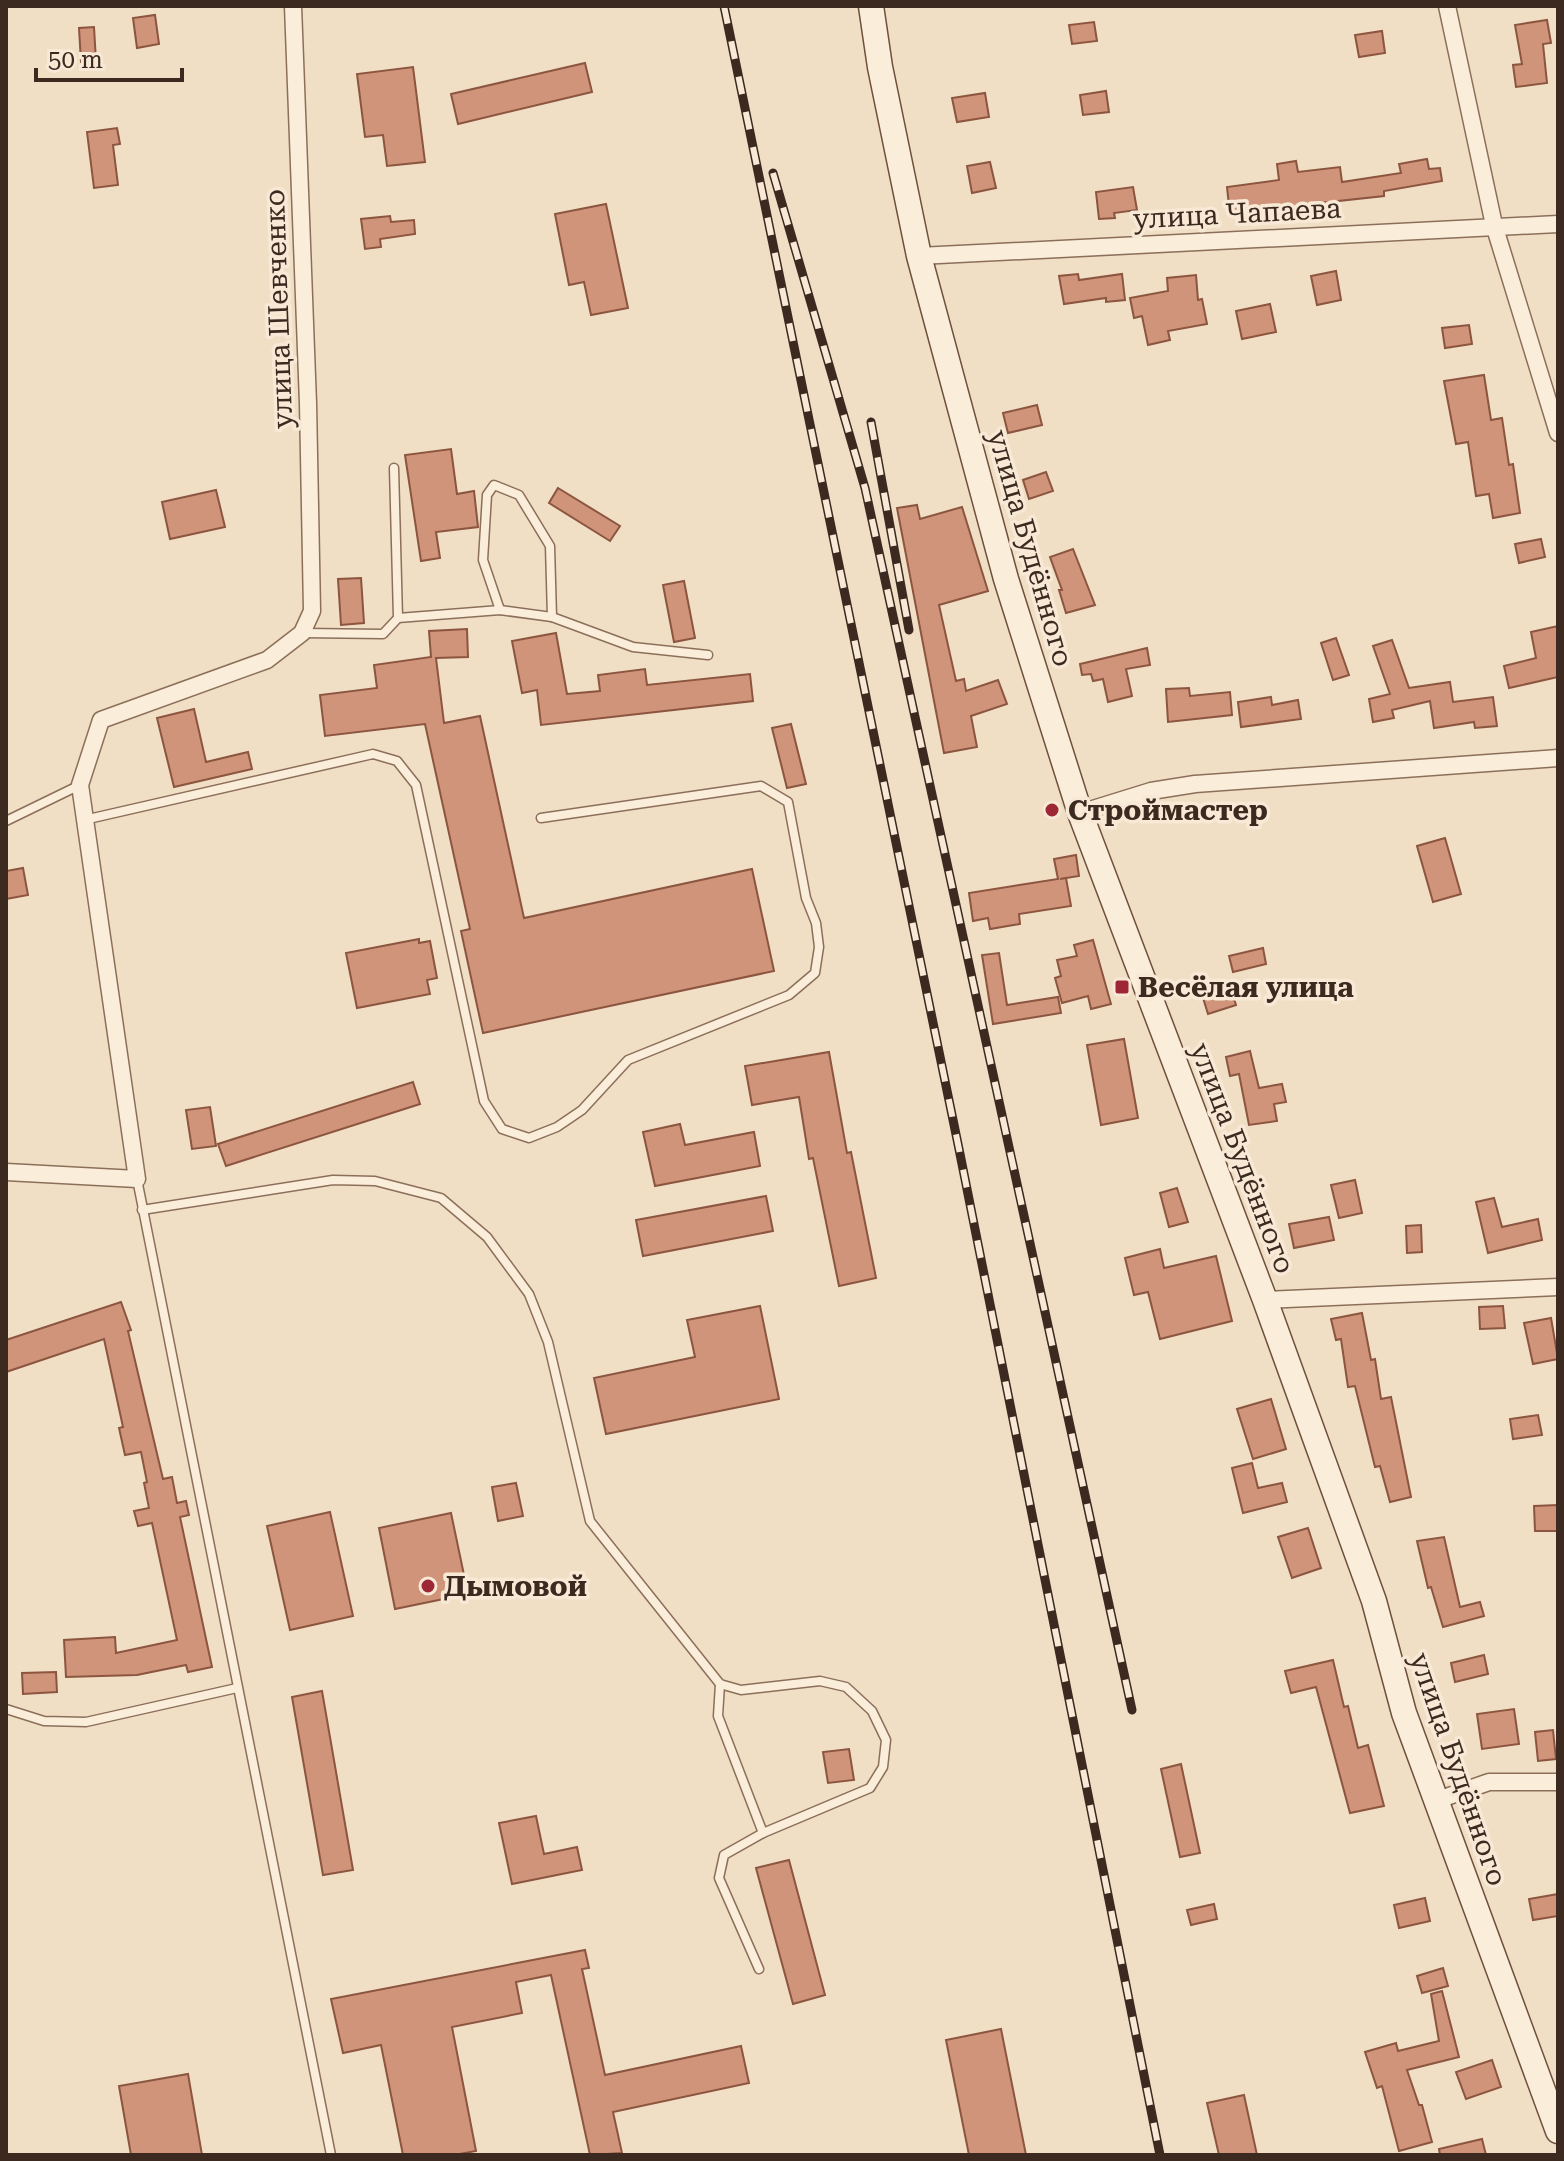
<svg xmlns="http://www.w3.org/2000/svg" width="1564" height="2161" font-family="'Roboto Serif',serif">
	<style>
		.building { fill: #d0947a; stroke: #8c553f; stroke-width: 2 }
		.lines { fill: none; stroke-linecap: round; stroke-linejoin: round }
		.lane-casing { stroke: #8c6f5a; stroke-width: 11 }
		.street-casing { stroke: #8c6f5a; stroke-width: 19 }
		.secondary-casing { stroke: #6e503d; stroke-width: 27 }
		.lane { stroke: #faedd9; stroke-width: 8 }
		.street { stroke: #faedd9; stroke-width: 16 }
		.secondary { stroke: #faedd9; stroke-width: 24 }
		.rail-casing { stroke: #3c291f; stroke-width: 9 }
		.rail { stroke: #f7e9d5; stroke-width: 6; stroke-dasharray: 18; stroke-linecap: butt }
		.poi-dot { fill: #9e2736; stroke: #f7e9d5; stroke-width: 3 }
		.labels { text-anchor: middle; stroke-width: 7; stroke-linejoin: round; paint-order: stroke }
		.street-label { font-size: 28px; fill: #3c291f; stroke: #f7e9d5 }
		.poi-label { font-size: 28px; font-weight: bold; fill: #3c291f; stroke: #f7e9d5; text-anchor: start }
	</style>
	<rect width="100%" height="100%" fill="#f0dec5"/>
	<!-- building -->
	<g class="building">
		<polygon points="155,15 159,44 137,48 133,18"/>
		<polygon points="1547,20 1551,43 1543,44 1547,83 1516,87 1513,65 1522,64 1515,25"/>
		<polygon points="1094,22 1097,41 1072,44 1069,25"/>
		<polygon points="94,27 96,61 81,62 79,28"/>
		<polygon points="1382,31 1385,53 1359,57 1355,35"/>
		<polygon points="585,63 592,92 458,124 451,94"/>
		<polygon points="413,67 425,162 387,166 383,135 365,137 357,74"/>
		<polygon points="1106,91 1109,112 1083,115 1080,95"/>
		<polygon points="985,93 989,117 957,122 952,98"/>
		<polygon points="117,128 120,144 113,145 118,185 94,188 87,132"/>
		<polygon points="1427,159 1429,169 1440,168 1442,181 1384,191 1384,196 1302,205 1302,208 1283,211 1230,215 1227,187 1279,180 1277,164 1296,161 1298,172 1340,167 1342,182 1401,173 1399,164"/>
		<polygon points="990,162 996,188 972,193 967,166"/>
		<polygon points="1133,187 1137,210 1114,213 1115,218 1099,219 1096,192"/>
		<polygon points="606,204 628,308 591,315 584,282 569,285 555,214"/>
		<polygon points="390,216 391,222 414,220 415,234 380,239 381,247 365,249 361,219"/>
		<polygon points="1336,271 1341,300 1317,305 1311,276"/>
		<polygon points="1078,274 1079,280 1122,274 1125,300 1106,302 1106,298 1064,304 1059,276"/>
		<polygon points="1196,275 1198,300 1202,299 1207,324 1168,331 1170,340 1148,345 1142,316 1134,318 1130,298 1168,291 1167,278"/>
		<polygon points="1270,304 1276,332 1242,339 1236,311"/>
		<polygon points="1469,325 1472,344 1445,348 1442,328"/>
		<polygon points="1484,375 1491,420 1502,418 1509,465 1513,464 1520,513 1493,518 1489,494 1476,496 1468,442 1456,444 1444,381"/>
		<polygon points="1037,405 1042,425 1008,433 1003,413"/>
		<polygon points="451,449 457,494 474,491 478,527 436,532 440,558 421,561 405,455"/>
		<polygon points="1046,472 1053,491 1029,499 1023,480"/>
		<polygon points="558,488 620,526 610,541 549,503"/>
		<polygon points="216,490 225,527 170,539 162,502"/>
		<polygon points="917,505 920,519 962,507 988,591 939,605 956,681 964,679 966,691 998,680 1007,704 971,716 977,747 944,753 897,508"/>
		<polygon points="1541,539 1545,557 1519,563 1515,544"/>
		<polygon points="1073,549 1095,605 1066,613 1059,590 1062,590 1050,557"/>
		<polygon points="361,578 364,623 341,625 338,579"/>
		<polygon points="684,581 695,638 674,642 663,585"/>
		<polygon points="1558,626 1558,677 1509,688 1504,666 1536,658 1531,632"/>
		<polygon points="467,629 468,657 436,658 444,723 480,716 524,918 752,869 774,971 483,1033 461,931 470,929 425,724 325,736 320,695 377,688 374,665 431,657 429,631"/>
		<polygon points="556,633 567,694 600,691 598,675 645,669 647,685 750,674 753,701 541,725 537,690 522,693 512,641"/>
		<polygon points="1336,638 1349,675 1333,680 1321,643"/>
		<polygon points="1392,640 1409,688 1450,682 1453,702 1493,697 1497,726 1475,728 1474,722 1434,728 1430,701 1392,710 1394,718 1373,722 1369,699 1390,694 1373,646"/>
		<polygon points="1147,648 1150,665 1126,669 1132,696 1108,702 1103,679 1093,681 1091,674 1082,675 1080,664"/>
		<polygon points="1189,688 1190,696 1230,692 1232,715 1168,722 1166,689"/>
		<polygon points="1271,697 1272,705 1298,700 1301,719 1241,727 1238,702"/>
		<polygon points="194,709 206,762 248,752 252,769 174,787 157,718"/>
		<polygon points="791,724 806,784 787,788 772,728"/>
		<polygon points="1445,838 1461,894 1433,902 1417,846"/>
		<polygon points="1076,855 1079,876 1060,879 1066,878 1071,906 1019,914 1020,924 990,929 988,918 973,921 969,893 1058,879 1054,859"/>
		<polygon points="23,868 28,895 6,899 6,871"/>
		<polygon points="419,939 419,943 430,941 437,978 427,980 430,994 357,1008 346,953"/>
		<polygon points="1093,940 1111,1004 1091,1009 1088,996 1062,1003 1055,978 1061,976 1057,960 1077,956 1074,945"/>
		<polygon points="1263,948 1266,964 1233,972 1229,956"/>
		<polygon points="999,953 1007,1005 1058,997 1061,1013 993,1024 982,955"/>
		<polygon points="1231,989 1236,1005 1208,1014 1203,998"/>
		<polygon points="1124,1039 1138,1118 1101,1125 1087,1045"/>
		<polygon points="1250,1051 1259,1088 1282,1084 1286,1102 1274,1104 1277,1121 1249,1125 1239,1074 1230,1076 1226,1057"/>
		<polygon points="829,1052 847,1153 851,1152 876,1278 839,1286 813,1158 809,1159 799,1097 752,1105 745,1066"/>
		<polygon points="413,1082 420,1104 226,1166 218,1144"/>
		<polygon points="210,1107 216,1146 192,1149 186,1110"/>
		<polygon points="680,1124 685,1145 754,1132 760,1166 655,1186 643,1132"/>
		<polygon points="1355,1180 1362,1213 1339,1218 1331,1185"/>
		<polygon points="1177,1188 1188,1222 1169,1227 1160,1193"/>
		<polygon points="766,1196 773,1231 643,1256 636,1220"/>
		<polygon points="1494,1198 1502,1227 1538,1219 1542,1240 1488,1253 1476,1202"/>
		<polygon points="1329,1217 1334,1240 1294,1248 1289,1224"/>
		<polygon points="1421,1225 1422,1252 1407,1253 1406,1226"/>
		<polygon points="1160,1249 1164,1268 1216,1256 1232,1321 1160,1339 1148,1292 1134,1295 1125,1258"/>
		<polygon points="121,1302 131,1330 128,1331 163,1479 172,1477 177,1503 186,1501 189,1515 180,1517 212,1667 188,1672 186,1665 137,1675 66,1677 64,1640 115,1637 116,1653 177,1640 152,1523 138,1526 134,1511 149,1508 144,1483 147,1482 141,1452 125,1455 119,1428 123,1427 104,1339 6,1372 6,1340"/>
		<polygon points="760,1306 779,1399 606,1434 594,1378 695,1357 687,1320"/>
		<polygon points="1503,1306 1505,1328 1480,1329 1479,1307"/>
		<polygon points="1362,1313 1371,1360 1375,1359 1381,1399 1391,1397 1411,1497 1390,1502 1380,1466 1375,1467 1355,1386 1348,1387 1341,1339 1336,1340 1331,1319"/>
		<polygon points="1551,1318 1558,1359 1533,1364 1524,1323"/>
		<polygon points="1271,1399 1286,1449 1253,1459 1237,1409"/>
		<polygon points="1538,1415 1542,1435 1513,1439 1510,1419"/>
		<polygon points="1252,1463 1258,1488 1282,1483 1287,1502 1243,1513 1232,1468"/>
		<polygon points="516,1483 523,1516 498,1521 492,1487"/>
		<polygon points="1558,1505 1558,1531 1535,1531 1534,1506"/>
		<polygon points="330,1512 353,1616 290,1630 267,1526"/>
		<polygon points="451,1513 468,1594 395,1609 379,1528"/>
		<polygon points="1308,1528 1321,1568 1292,1578 1278,1537"/>
		<polygon points="1444,1537 1460,1607 1480,1602 1484,1616 1443,1627 1431,1587 1428,1588 1417,1541"/>
		<polygon points="1484,1655 1488,1674 1455,1682 1451,1663"/>
		<polygon points="1333,1660 1344,1707 1348,1706 1358,1748 1368,1745 1384,1806 1350,1813 1316,1687 1291,1693 1285,1671"/>
		<polygon points="56,1672 57,1692 23,1694 22,1673"/>
		<polygon points="322,1691 353,1870 323,1875 292,1697"/>
		<polygon points="1514,1709 1519,1744 1482,1749 1477,1714"/>
		<polygon points="1553,1730 1556,1759 1538,1761 1535,1732"/>
		<polygon points="849,1749 854,1780 828,1783 823,1752"/>
		<polygon points="1181,1764 1200,1853 1180,1857 1161,1769"/>
		<polygon points="536,1816 544,1854 577,1847 582,1870 512,1884 499,1823"/>
		<polygon points="789,1860 825,1995 793,2004 756,1868"/>
		<polygon points="1558,1894 1558,1916 1533,1920 1529,1899"/>
		<polygon points="1425,1898 1430,1921 1399,1928 1394,1905"/>
		<polygon points="1214,1904 1217,1919 1191,1925 1187,1910"/>
		<polygon points="585,1950 589,1968 582,1969 605,2075 741,2046 749,2083 613,2112 622,2153 590,2155 551,1975 516,1982 522,2013 452,2027 476,2151 454,2155 403,2155 381,2045 343,2053 331,1999"/>
		<polygon points="1443,1968 1448,1986 1422,1993 1417,1976"/>
		<polygon points="1442,1991 1459,2057 1407,2070 1419,2105 1422,2105 1432,2142 1399,2151 1382,2086 1377,2088 1365,2052 1396,2043 1398,2051 1439,2041 1431,1994"/>
		<polygon points="1001,2029 1026,2155 969,2155 946,2040"/>
		<polygon points="1492,2060 1501,2087 1466,2099 1456,2072"/>
		<polygon points="188,2074 202,2155 131,2155 119,2086"/>
		<polygon points="1244,2095 1257,2155 1219,2155 1207,2103"/>
		<polygon points="1482,2139 1486,2155 1440,2155 1439,2149"/>
	</g>
	<g class="lines">
		<!-- lane casing -->
		<g class="lane-casing">
			<g id="lane">
				<polyline points="500,610 483,560 487,495 494,485 519,495 550,546 552,617"/>
				<polyline points="398,618 500,610 552,617 633,647 708,655"/>
				<polyline points="303,633 383,634 398,618 394,468"/>
				<polyline points="84,820 373,754 397,761 416,785 484,1101 502,1129 529,1138 557,1127 582,1110 628,1060 789,995 815,973 819,947 816,923 806,898 788,802 761,786 541,818"/>
				<polyline points="6,821 80,785"/>
				<polyline points="137,1179 331,2155"/>
				<polyline points="142,1210 333,1180 375,1181 441,1198 487,1237 529,1294 548,1342 590,1521 720,1684 741,1690 820,1681 846,1687 872,1711 886,1740 883,1767 870,1788 763,1833 724,1855 719,1878 759,1969"/>
				<polyline points="720,1684 718,1716 763,1833"/>
				<polyline points="6,1709 44,1721 86,1722 237,1688"/>
			</g>
		</g>
		<!-- street casing -->
		<g class="street-casing">
			<g id="street">
				<polyline points="1447,6 1494,225 1558,433"/>
				<polyline points="919,256 1558,224"/>
				<polyline points="1080,813 1151,791 1195,784 1558,758"/>
				<polyline points="6,1172 137,1179 80,785 101,720 267,660 302,633 312,611 308,403 293,6"/>
				<polyline points="1265,1300 1558,1287"/>
				<polyline points="1435,1801 1489,1782 1558,1782"/>
			</g>
		</g>
		<!-- secondary casing -->
		<g class="secondary-casing">
			<polyline id="secondary" points="871,6 880,67 919,256 1006,579 1080,813 1265,1300 1374,1601 1404,1713 1558,2131"/>
		</g>
		<!-- lane -->
		<use href="#lane" class="lane"/>
		<!-- street -->
		<use href="#street" class="street"/>
		<!-- secondary -->
		<use href="#secondary" class="secondary"/>
		<!-- rail casing -->
		<g class="rail-casing">
			<g id="rail">
				<polyline points="724,6 959,1149 1160,2155"/>
				<polyline points="773,173 865,488 1132,1710"/>
				<polyline points="871,422 909,630"/>
			</g>
		</g>
		<!-- rail -->
		<use href="#rail" class="rail"/>
	</g>
	<!-- markers -->
	<g class="poi-dot">
		<circle cx="1052" cy="810" r="8"/>
		<rect x="1114" y="979" width="16" height="16" rx="4"/>
		<circle cx="428" cy="1586" r="8"/>
	</g>
	<g class="labels">
		<!-- street labels -->
		<g class="street-label">
			<text transform="translate(1237 213) rotate(-3)" y="10">улица Чапаева</text>
			<text transform="translate(278 309) rotate(-92)" y="10">улица Шевченко</text>
			<text transform="translate(1031 548) rotate(74)" y="10">улица Будённого</text>
			<text transform="translate(1243 1158) rotate(69)" y="10">улица Будённого</text>
			<text transform="translate(1459 1769) rotate(71)" y="10">улица Будённого</text>
		</g>
		<!-- poi labels -->
		<g class="poi-label">
			<text x="1068" y="820">Строймастер</text>
			<text x="1138" y="997">Весёлая улица</text>
			<text x="444" y="1596">Дымовой</text>
		</g>
	</g>
	<!-- border -->
	<rect width="1564" height="2161" fill="none" stroke="#3c291f" stroke-width="16"/>
	<!-- scale -->
	<path d="M36 68v12h146v-12" fill="none" stroke="#3c291f" stroke-width="4"/>
	<text x="48" y="68" font-size="24" fill="#3c291f" stroke="#f7e9d5" stroke-width="6" paint-order="stroke">50 m</text>
</svg>
